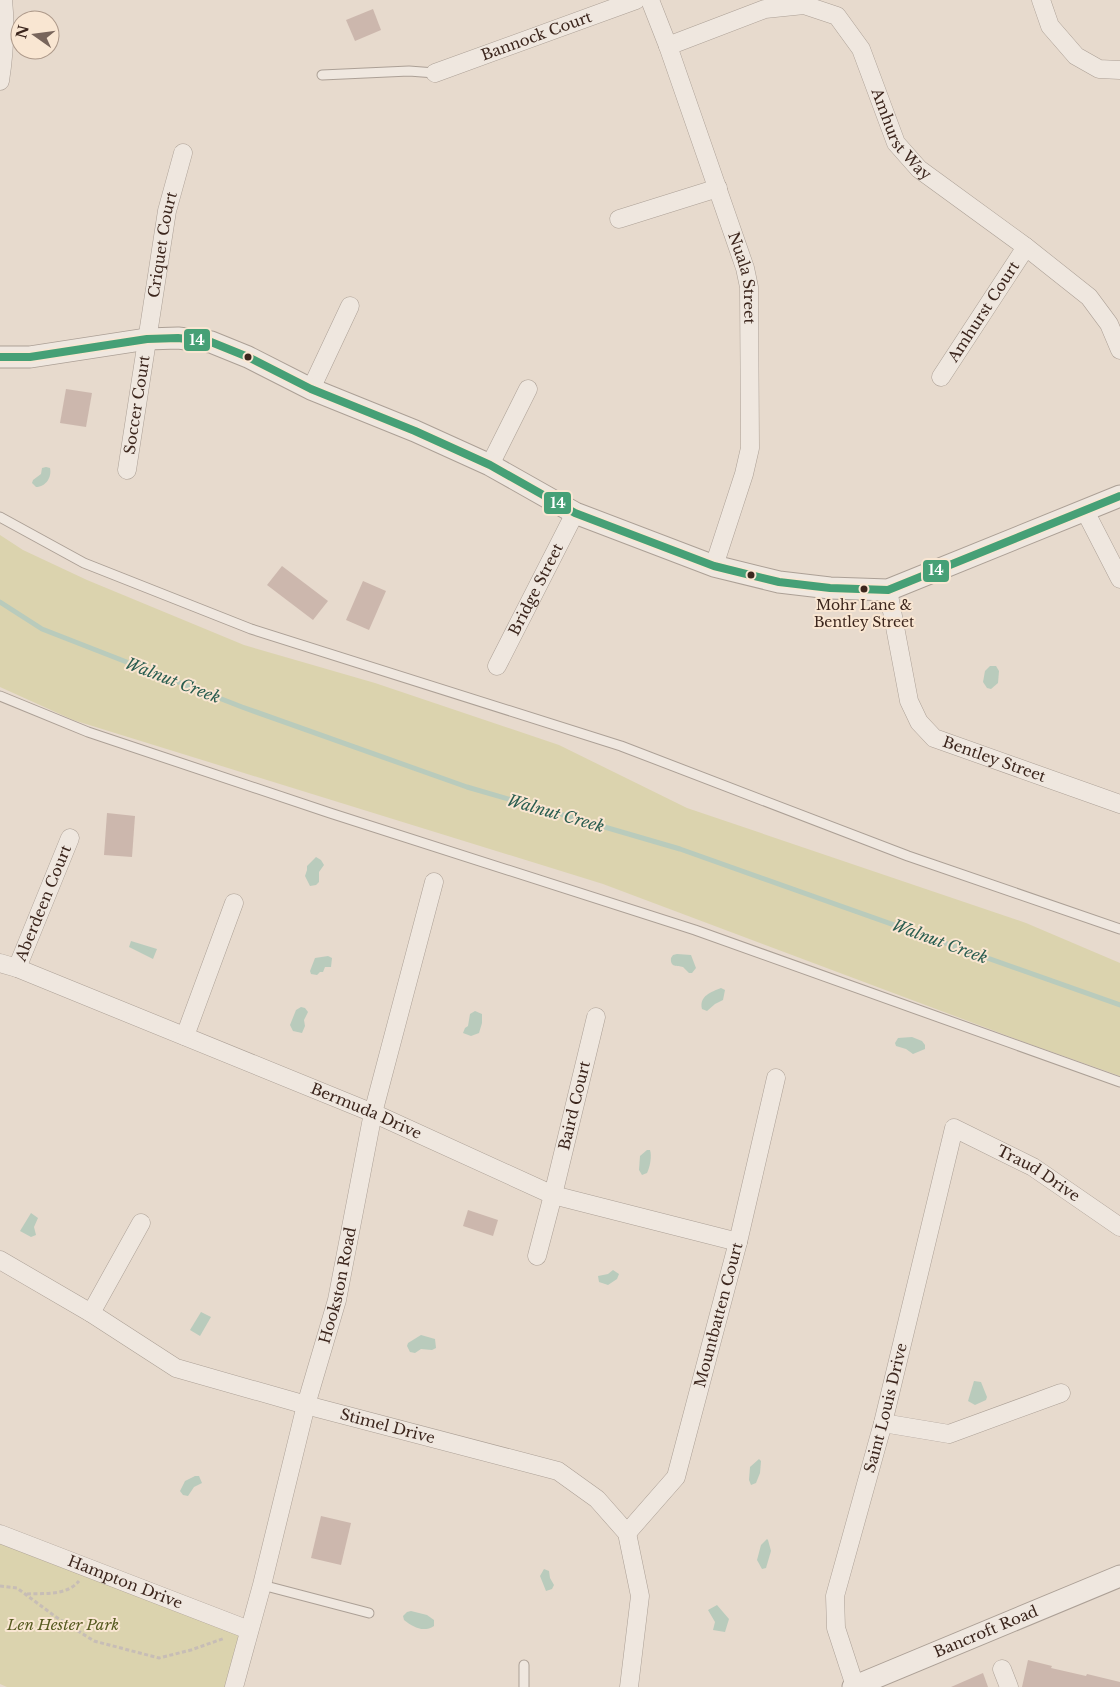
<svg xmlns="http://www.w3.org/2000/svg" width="1120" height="1687" font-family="'Libre Baskerville',serif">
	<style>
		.green { fill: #dbd3ae }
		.water { fill: #b9cbbc }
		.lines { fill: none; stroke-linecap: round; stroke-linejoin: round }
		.stream { stroke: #b9cbbc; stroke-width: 5 }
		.building { fill: #ccb7ad }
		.service-casing { stroke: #aca096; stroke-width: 11 }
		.minor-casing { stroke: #aca096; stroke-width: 19 }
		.tertiary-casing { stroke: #aca096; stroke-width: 23 }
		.path { stroke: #c7bdb6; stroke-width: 3; stroke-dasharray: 4 2.5; stroke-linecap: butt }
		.service { stroke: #efe7df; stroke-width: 9 }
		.minor { stroke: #efe7df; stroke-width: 18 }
		.tertiary { stroke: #efe7df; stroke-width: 21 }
		.bus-1-casing { stroke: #f9e6d2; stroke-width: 11 }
		.bus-1 { stroke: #46a076; stroke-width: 8 }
		.bus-dot { fill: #3c261d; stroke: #f9e6d2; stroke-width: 2 }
		.labels { text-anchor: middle; stroke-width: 4; stroke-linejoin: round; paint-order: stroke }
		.bus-label { font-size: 14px; fill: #3c261d; stroke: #f9e6d2 }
		.street-label { font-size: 15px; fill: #3c261d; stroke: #f9e6d2 }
		.park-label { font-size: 15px; font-style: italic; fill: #575b21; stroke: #f9e6d2 }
		.water-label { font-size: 16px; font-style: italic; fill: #2a5d50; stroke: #f9e6d2 }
		.line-badge { stroke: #f9e6d2; stroke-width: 2 }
		.badge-label { font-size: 14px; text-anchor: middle; font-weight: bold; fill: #fff }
	</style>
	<rect width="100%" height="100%" fill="#e7dacd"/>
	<!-- green -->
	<g class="green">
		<polygon points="0,535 23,550 87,580 244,645 375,683 559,745 687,808 1026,923 1120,963 1120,1076 1024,1042 603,884 73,720 0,687"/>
		<polygon points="0,1534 249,1630 234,1687 7,1687 0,1684"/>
	</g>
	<!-- water -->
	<g class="water">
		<path d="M46,467L50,468C52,477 46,487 36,487L32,483L33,480L41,474L42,468Z"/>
		<polygon points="990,666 996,666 999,671 998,683 991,689 987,688 983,682 985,671"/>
		<polygon points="316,857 321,860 324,865 319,872 319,882 316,885 310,886 305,876 307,870 307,866"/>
		<polygon points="131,941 157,949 153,959 129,947"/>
		<path d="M677,954L691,955L696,968L692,973H689L683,967C677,965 670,968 671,958L673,955Z"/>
		<polygon points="328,956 332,958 331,967 325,967 323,972 320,972 317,975 311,974 310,971 315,958"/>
		<path d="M721,988L725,990L723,1000L715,1004L707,1011L702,1009C699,996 711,992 721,988Z"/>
		<polygon points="301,1007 305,1008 308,1012 304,1020 305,1026 302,1033 293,1031 290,1025 296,1010"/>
		<polygon points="475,1011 482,1014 482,1023 479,1033 471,1036 463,1033 465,1028 468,1026 470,1014"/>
		<polygon points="912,1037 922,1041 925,1045 925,1049 913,1054 906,1049 896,1046 895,1043 898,1038"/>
		<path d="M647,1150H650C652,1156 650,1167 647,1173L642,1175L639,1170L640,1156Z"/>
		<polygon points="31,1213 38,1218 34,1227 36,1235 31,1237 20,1231"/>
		<polygon points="613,1270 619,1274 617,1279 608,1285 599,1282 598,1276 608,1274"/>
		<polygon points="201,1312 211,1317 200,1336 190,1330"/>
		<polygon points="421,1335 435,1339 436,1348 432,1350 421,1349 415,1353 410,1352 407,1346 408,1343"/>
		<polygon points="974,1381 981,1382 987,1397 986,1400 975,1405 968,1401"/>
		<polygon points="759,1459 761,1461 760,1473 756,1483 751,1485 749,1480 750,1467"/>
		<polygon points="195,1476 199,1476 202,1483 194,1487 188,1496 183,1495 180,1491 185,1481"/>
		<polygon points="767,1539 768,1540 771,1551 766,1568 762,1569 757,1560 761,1545"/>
		<polygon points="544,1569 549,1571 550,1578 554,1585 552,1589 546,1591 540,1576"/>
		<polygon points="717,1605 729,1619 725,1632 713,1630 715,1622 708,1610"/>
		<path d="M411,1611L427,1615L434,1620V1626C423,1633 413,1627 404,1620L403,1616L407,1612Z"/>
	</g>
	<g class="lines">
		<!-- stream -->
		<polyline class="stream" points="0,602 42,629 242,707 467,787 680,849 1120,1005"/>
	</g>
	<!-- building -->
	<g class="building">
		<polygon points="373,9 381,30 355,41 346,20"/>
		<polygon points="66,389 92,393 86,427 60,423"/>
		<polygon points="282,566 328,601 313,620 267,585"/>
		<polygon points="363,581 386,591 369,630 346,620"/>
		<polygon points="107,813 135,816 132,857 104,855"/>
		<polygon points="468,1210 498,1220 493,1236 463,1226"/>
		<polygon points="321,1516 351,1523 341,1565 311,1558"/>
		<polygon points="1028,1660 1052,1666 1051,1668 1086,1676 1087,1674 1120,1682 1120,1687 1022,1687"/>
		<polygon points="983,1673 988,1687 951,1687"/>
	</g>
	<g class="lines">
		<!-- service casing -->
		<g class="service-casing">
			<g id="service">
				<polyline points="322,75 409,71 435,73"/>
				<polyline points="0,517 84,563 251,629 621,746 908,856 1120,929"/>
				<polyline points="0,696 88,732 330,813 695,930 1120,1082"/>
				<polyline points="262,1585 369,1613"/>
				<polyline points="524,1687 524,1665"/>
			</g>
		</g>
		<!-- minor casing -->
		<g class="minor-casing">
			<g id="minor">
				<path id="s1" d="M650,0L668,46L745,268L749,287L750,448L744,474L714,566"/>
				<polyline points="1041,0 1050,26 1076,56 1099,69 1120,70"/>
				<path id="s2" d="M668,46L765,9L804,5L837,16L861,49L896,143L919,169L1026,247L1089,297L1109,324L1120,350"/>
				<path id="s3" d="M435,73L636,0"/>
				<path d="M0,81C4,55 6,27 3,0"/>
				<polyline points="619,219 718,188"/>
				<path id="s4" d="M941,377L1026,247"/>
				<polyline points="311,389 350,306"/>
				<polyline points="490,465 528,389"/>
				<path id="s5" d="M127,470L167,211L183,153"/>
				<polyline points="1085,511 1120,579"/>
				<path id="s6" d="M888,590L909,701L919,722L934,738L1120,804"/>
				<path id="s7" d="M497,666L575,513"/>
				<path id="s8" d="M0,963L17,968L373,1113L553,1195L738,1242"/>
				<path id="s9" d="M17,968L70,838"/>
				<polyline points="185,1036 234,903"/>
				<path id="s10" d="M537,1256L553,1195L596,1017"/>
				<path id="s11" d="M0,1260L91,1313L176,1368L306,1405L558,1471L597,1499L627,1533L640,1596L629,1687"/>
				<polyline points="91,1313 141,1223"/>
				<polyline points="883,1423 949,1434 1061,1393"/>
				<path id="s12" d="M627,1533L676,1477L738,1242L776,1078"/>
				<path id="s13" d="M0,1534L249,1630"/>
				<polyline points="1002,1669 1009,1687"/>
				<path id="s14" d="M855,1686L836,1628L835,1596L883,1423L954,1128L1033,1167L1120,1227"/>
				<path id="s15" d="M234,1687L262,1585L306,1405L337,1300L373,1113L434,882"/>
			</g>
		</g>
		<!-- tertiary casing -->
		<g class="tertiary-casing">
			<g id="tertiary">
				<polyline points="0,357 30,357 147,339 178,338 211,342 248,357 311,389 415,431 490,465 575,513 714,566 779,582 830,588 888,590 1120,496"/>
				<path id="s16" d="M853,1687L1120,1576"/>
			</g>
		</g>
		<!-- path -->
		<g class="path">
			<polyline points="0,1586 17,1588 56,1617 94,1641 159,1658 191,1650 225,1638"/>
			<path d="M27,1594C45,1593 66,1596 79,1581"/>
		</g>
		<!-- service -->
		<use href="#service" class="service"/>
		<!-- minor -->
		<use href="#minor" class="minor"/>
		<!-- tertiary -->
		<use href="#tertiary" class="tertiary"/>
		<!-- bus-1 casing -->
		<g class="bus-1-casing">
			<polyline id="bus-1" points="0,357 30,357 147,339 178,338 211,342 248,357 311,389 415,431 490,465 575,513 714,566 779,582 830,588 888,590 1120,496"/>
		</g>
		<!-- bus-1 -->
		<use href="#bus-1" class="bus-1"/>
	</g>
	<!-- markers -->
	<g class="bus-dot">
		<circle cx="248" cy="357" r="4.5"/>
		<circle cx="751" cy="575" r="4.5"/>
		<circle cx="864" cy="589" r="4.5"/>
	</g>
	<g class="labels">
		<!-- bus labels -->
		<g class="bus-label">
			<text x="864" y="610">Mohr Lane &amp;<tspan x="864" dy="17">Bentley Street</tspan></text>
		</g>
		<!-- street labels -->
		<g class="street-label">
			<text dy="5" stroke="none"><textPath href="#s3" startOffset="108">Bannock Court</textPath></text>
			<text dy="5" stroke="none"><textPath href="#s2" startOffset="314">Amhurst Way</textPath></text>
			<text dy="5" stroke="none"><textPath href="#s5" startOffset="228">Criquet Court</textPath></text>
			<text dy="5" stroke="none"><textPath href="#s1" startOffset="294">Nuala Street</textPath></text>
			<text dy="5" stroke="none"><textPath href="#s4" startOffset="78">Amhurst Court</textPath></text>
			<text dy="5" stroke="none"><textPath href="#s5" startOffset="66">Soccer Court</textPath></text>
			<text dy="5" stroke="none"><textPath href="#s7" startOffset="86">Bridge Street</textPath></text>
			<text dy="5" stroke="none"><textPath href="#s6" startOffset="222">Bentley Street</textPath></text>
			<text dy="5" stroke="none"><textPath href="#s9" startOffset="70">Aberdeen Court</textPath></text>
			<text dy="5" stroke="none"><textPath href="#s10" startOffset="155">Baird Court</textPath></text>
			<text dy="5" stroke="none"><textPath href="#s8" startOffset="395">Bermuda Drive</textPath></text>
			<text dy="5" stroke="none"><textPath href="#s14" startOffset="672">Traud Drive</textPath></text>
			<text dy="5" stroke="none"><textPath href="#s15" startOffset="415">Hookston Road</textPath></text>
			<text dy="5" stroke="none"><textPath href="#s12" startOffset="242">Mountbatten Court</textPath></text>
			<text dy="5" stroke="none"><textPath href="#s14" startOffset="288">Saint Louis Drive</textPath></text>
			<text dy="5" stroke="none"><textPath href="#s11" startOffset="426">Stimel Drive</textPath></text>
			<text dy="5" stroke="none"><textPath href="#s13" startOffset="134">Hampton Drive</textPath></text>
			<text dy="5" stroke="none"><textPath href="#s16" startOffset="144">Bancroft Road</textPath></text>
		</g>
		<!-- park labels -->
		<g class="park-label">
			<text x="63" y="1630">Len Hester Park</text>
		</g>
		<!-- water labels -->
		<g class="water-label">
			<text transform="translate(173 680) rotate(21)" y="6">Walnut Creek</text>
			<text transform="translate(556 813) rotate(16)" y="6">Walnut Creek</text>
			<text transform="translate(940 941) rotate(20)" y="6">Walnut Creek</text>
		</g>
	</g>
	<g class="line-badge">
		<rect x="183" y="328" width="28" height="24" rx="5" fill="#46a076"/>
		<rect x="543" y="491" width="29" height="24" rx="5" fill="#46a076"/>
		<rect x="922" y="559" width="28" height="24" rx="5" fill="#46a076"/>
	</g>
	<g class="badge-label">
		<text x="197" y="345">14</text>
		<text x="558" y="508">14</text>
		<text x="936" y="575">14</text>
	</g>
	<!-- north arrow -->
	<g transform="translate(35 35) rotate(284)"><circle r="24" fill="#f9e6d2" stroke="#ad998a"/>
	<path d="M0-4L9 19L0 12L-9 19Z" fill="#78655b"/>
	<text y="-8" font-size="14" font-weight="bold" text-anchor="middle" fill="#3c261d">N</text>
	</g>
</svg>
